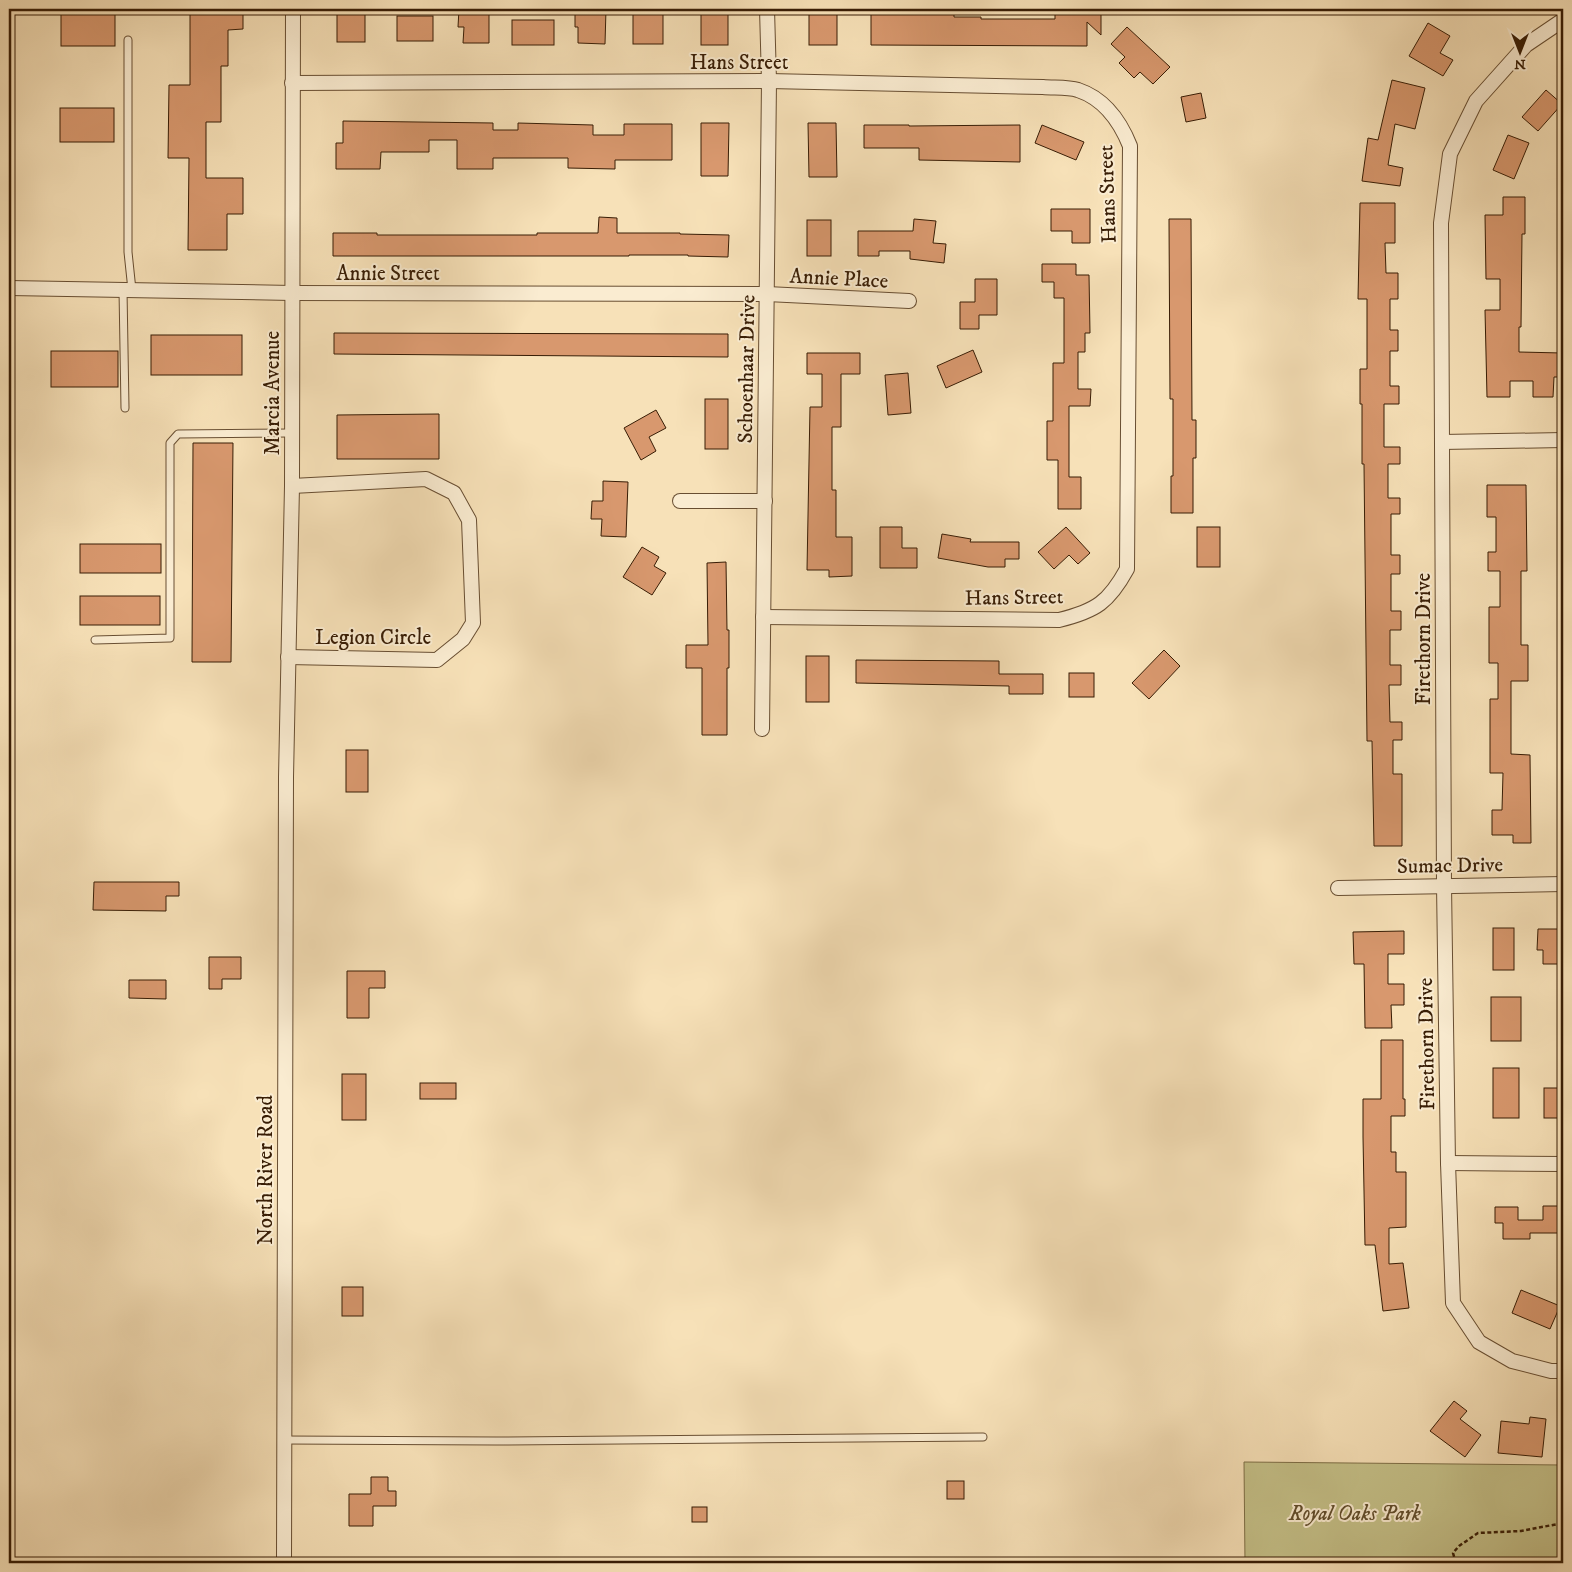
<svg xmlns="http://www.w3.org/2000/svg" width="1572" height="1572" font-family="'IM FELL DW Pica',serif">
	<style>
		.green { fill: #c5c189; stroke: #7e6f47 }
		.building { fill: #d8986e; stroke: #381d05 }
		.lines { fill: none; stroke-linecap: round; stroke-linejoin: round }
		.lane-casing { stroke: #684e32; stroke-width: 9 }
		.street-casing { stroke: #684e32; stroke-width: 16 }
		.path { stroke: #381d05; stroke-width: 2.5; stroke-dasharray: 4 2.5; stroke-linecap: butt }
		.lane { stroke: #faecd1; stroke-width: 7 }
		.street { stroke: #faecd1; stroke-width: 14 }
		.labels { text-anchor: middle; stroke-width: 4; stroke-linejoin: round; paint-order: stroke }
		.street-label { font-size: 21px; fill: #381d05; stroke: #faecd1 }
		.park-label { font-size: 21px; font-style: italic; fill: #624e2d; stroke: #faecd1 }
	</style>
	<rect width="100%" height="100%" fill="#f7e1b8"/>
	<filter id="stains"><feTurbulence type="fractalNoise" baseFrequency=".004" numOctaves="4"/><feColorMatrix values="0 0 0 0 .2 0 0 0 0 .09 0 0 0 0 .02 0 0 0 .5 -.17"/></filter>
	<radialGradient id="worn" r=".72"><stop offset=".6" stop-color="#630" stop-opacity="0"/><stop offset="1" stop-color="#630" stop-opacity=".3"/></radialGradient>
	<!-- green -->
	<polygon class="green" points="1244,1462 1563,1465 1563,1563 1245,1563"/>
	<!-- building -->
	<g class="building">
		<polygon points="190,9 243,9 243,29 228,30 228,66 221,66 221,122 206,122 206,178 243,178 243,214 227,214 227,250 188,250 189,158 168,158 169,85 190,85"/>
		<rect x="337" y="9" width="28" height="33"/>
		<polygon points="459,9 489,9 489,43 463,43 464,27 458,27"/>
		<polygon points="575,9 606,9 605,44 578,43 578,27 575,27"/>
		<rect x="633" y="9" width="30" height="35"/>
		<rect x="701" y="9" width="27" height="36"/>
		<rect x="809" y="9" width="28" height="36"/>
		<polygon points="871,9 909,9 909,11 954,11 954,17 981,17 981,19 1055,19 1055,11 1101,11 1101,35 1087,22 1087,46 871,45"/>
		<rect x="61" y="12" width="54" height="34"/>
		<rect x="397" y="16" width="36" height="25"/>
		<rect x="512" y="20" width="42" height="25"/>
		<polygon points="1428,23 1450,36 1440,53 1453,60 1443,76 1409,56"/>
		<polygon points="1127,27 1170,67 1153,84 1140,72 1134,78 1119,63 1125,57 1111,44"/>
		<polygon points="1392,80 1425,88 1415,129 1395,124 1388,165 1403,168 1400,186 1362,181 1368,138 1378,140"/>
		<polygon points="1546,90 1562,104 1538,131 1522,117"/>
		<polygon points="1201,93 1206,118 1186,122 1181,97"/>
		<rect x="60" y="108" width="54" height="34"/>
		<polygon points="343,121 493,123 493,130 518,130 518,123 593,125 593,135 624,135 624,124 672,124 672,160 615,160 615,169 568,168 568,158 493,158 493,169 457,169 457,140 429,140 429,152 381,152 380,169 336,169 336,143 343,143"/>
		<polygon points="701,123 729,123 728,176 701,176"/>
		<polygon points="808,123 836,123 837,177 809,177"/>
		<polygon points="864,125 909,125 909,126 1020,125 1020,162 919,160 919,148 864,148"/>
		<polygon points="1042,125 1084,142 1076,160 1035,143"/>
		<polygon points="1508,135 1529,143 1514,179 1493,170"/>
		<polygon points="1503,197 1525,197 1525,234 1522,234 1521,327 1519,327 1519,352 1562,353 1562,377 1554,377 1553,397 1533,397 1533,381 1510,381 1510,397 1487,397 1485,310 1500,310 1500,279 1486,279 1485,215 1503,215"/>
		<polygon points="1360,203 1395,203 1395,243 1385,243 1386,273 1398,273 1398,299 1390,299 1390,330 1398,330 1398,351 1390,351 1390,386 1399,386 1399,404 1384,404 1384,447 1400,447 1400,464 1388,464 1388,498 1400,498 1400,514 1391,514 1391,555 1400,555 1400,574 1391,574 1391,611 1401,611 1401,630 1390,630 1390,665 1401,665 1401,685 1389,685 1390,722 1402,722 1402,740 1393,740 1393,774 1402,774 1402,846 1374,846 1372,741 1367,741 1364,464 1362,464 1362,404 1360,404 1360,369 1367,369 1367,299 1358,299"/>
		<polygon points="1051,209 1090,209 1090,243 1072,243 1072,231 1051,231"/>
		<polygon points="599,217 617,218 617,233 680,233 680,234 729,235 728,257 688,256 688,255 629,255 629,256 333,256 333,233 377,233 377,235 537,235 537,233 598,233"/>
		<polygon points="914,219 936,221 933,243 946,244 944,263 910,259 910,251 879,251 879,256 858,256 858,231 913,231"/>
		<polygon points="1169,219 1191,219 1192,420 1196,420 1196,458 1193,458 1193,513 1171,513 1171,476 1173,476 1173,399 1170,399"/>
		<rect x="807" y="220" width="24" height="36"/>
		<polygon points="1042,264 1076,264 1076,275 1089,275 1090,333 1085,333 1085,352 1078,352 1078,389 1091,389 1090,406 1069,406 1069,477 1081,477 1081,509 1058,509 1058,460 1047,460 1047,421 1053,421 1053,363 1064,363 1064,298 1054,298 1054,282 1042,282"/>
		<polygon points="975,279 997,279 997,315 979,315 979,329 960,329 960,302 975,302"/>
		<polygon points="334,333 728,334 728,357 334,354"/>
		<rect x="151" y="335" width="91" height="40"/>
		<polygon points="973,350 982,372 946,388 937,366"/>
		<rect x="51" y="351" width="67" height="36"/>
		<polygon points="807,353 860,353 860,374 841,374 841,427 832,427 832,490 836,490 836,537 852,537 852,576 829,577 829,570 807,570 810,407 822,407 822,374 807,374"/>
		<polygon points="908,373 911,413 888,415 885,375"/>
		<rect x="705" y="399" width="23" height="50"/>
		<polygon points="656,410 666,428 649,437 656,451 641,460 624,428"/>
		<polygon points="439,414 439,459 337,459 337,415"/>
		<polygon points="193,443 233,443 231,662 192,662"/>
		<polygon points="603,481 628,482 626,537 601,536 602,519 591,519 592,501 603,501"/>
		<polygon points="1487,485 1526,485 1527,571 1521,571 1521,645 1528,645 1528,681 1511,681 1511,754 1530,755 1531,843 1513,843 1513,835 1492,835 1492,810 1502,810 1503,773 1490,773 1490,699 1498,699 1498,663 1489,663 1489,607 1500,607 1500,571 1488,571 1488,552 1496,552 1496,517 1487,517"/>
		<polygon points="880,527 902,527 902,548 917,548 917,568 880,568"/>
		<polygon points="1066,527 1090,553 1078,564 1069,555 1054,569 1038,552"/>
		<rect x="1197" y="527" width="23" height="40"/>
		<polygon points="942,534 971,539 970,542 1019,542 1019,559 1005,559 1005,567 988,567 938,558"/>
		<rect x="80" y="544" width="81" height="29"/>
		<polygon points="642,547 659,557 654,566 666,573 652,595 623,577"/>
		<polygon points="726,562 727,630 729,630 729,668 727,668 727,735 702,735 702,668 686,668 686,645 708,645 707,563"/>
		<rect x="80" y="596" width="80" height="29"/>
		<polygon points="1164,650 1180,666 1149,699 1132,683"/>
		<rect x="806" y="656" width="23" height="46"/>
		<polygon points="856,660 999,661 999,674 1043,674 1043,694 1009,694 1009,686 856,683"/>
		<rect x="1069" y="673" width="25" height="24"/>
		<rect x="346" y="750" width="22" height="42"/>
		<polygon points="94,882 179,882 179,896 166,896 166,911 93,910"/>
		<rect x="1493" y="928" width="21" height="42"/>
		<polygon points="1538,929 1562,929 1563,964 1543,964 1543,950 1537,950"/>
		<polygon points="1404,931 1404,954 1388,954 1388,984 1404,984 1404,1005 1391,1005 1392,1028 1365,1028 1364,964 1354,964 1353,932"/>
		<polygon points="209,957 241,957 241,979 222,979 222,989 209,989"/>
		<polygon points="347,971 385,971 385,988 369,988 369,1018 347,1018"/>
		<polygon points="129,980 166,980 166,999 129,998"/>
		<rect x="1491" y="997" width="30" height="44"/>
		<polygon points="1381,1040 1403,1040 1403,1099 1405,1099 1405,1116 1391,1116 1391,1152 1396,1152 1396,1172 1406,1172 1406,1227 1389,1228 1389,1264 1403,1263 1409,1308 1383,1311 1375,1245 1365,1245 1363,1137 1363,1099 1381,1099"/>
		<rect x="1493" y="1068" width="26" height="50"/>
		<rect x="342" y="1074" width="24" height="46"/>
		<rect x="420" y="1083" width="36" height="16"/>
		<rect x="1544" y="1088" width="19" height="30"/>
		<polygon points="1543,1206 1563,1206 1563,1233 1530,1233 1530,1239 1503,1239 1503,1223 1495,1223 1495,1207 1518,1207 1518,1220 1543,1220"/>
		<rect x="342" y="1287" width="21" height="29"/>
		<polygon points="1521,1290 1560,1306 1550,1329 1512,1313"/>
		<polygon points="1454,1401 1467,1411 1460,1419 1481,1435 1465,1457 1430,1431"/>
		<polygon points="1530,1417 1546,1419 1542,1457 1498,1453 1501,1421 1529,1424"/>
		<polygon points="371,1477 388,1477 388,1491 396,1491 396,1506 373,1506 373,1526 349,1526 349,1494 371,1494"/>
		<rect x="947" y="1481" width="17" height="18"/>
		<rect x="692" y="1507" width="15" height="15"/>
	</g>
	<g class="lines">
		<!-- lane casing -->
		<g class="lane-casing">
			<g id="lane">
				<polyline points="128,40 128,252 132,290"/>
				<polyline points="123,290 125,408"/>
				<polyline points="95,640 170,638 170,443 178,434 292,433"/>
				<polyline points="284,1440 496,1441 983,1437"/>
			</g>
		</g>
		<!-- street casing -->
		<g class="street-casing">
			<g id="street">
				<polyline points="1563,20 1526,45 1476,101 1450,154 1441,223 1444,885 1448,1163 1453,1303 1479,1342 1512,1361 1551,1371 1563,1371"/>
				<path d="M292,83L769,81L1043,87C1054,88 1068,87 1078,90C1105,99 1120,121 1130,146L1127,569C1109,602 1096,611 1059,620L763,617"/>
				<polyline points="9,288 292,293 767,294 909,301"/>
				<polyline points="1442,442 1563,440"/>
				<polyline points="680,501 765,501"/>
				<polyline points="288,657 437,660 463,639 473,623 469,520 454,493 426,479 292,486"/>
				<polyline points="762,729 769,81 767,9"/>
				<polyline points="1338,888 1563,884"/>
				<polyline points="1448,1163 1563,1164"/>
				<polyline points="284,1563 286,777 292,486 293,9"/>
			</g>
		</g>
		<!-- path -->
		<polyline class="path" points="1456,1563 1453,1553 1459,1546 1478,1533 1521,1531 1563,1523"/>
		<!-- lane -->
		<use href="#lane" class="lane"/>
		<!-- street -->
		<use href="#street" class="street"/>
	</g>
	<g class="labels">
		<!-- street labels -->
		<g class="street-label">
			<text x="739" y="69">Hans Street</text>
			<text transform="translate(1107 194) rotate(-92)" y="7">Hans Street</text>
			<text x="388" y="280">Annie Street</text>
			<text transform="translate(839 278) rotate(3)" y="7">Annie Place</text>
			<text transform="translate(746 369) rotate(-89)" y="7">Schoenhaar Drive</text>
			<text transform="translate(272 393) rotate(-90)" y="7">Marcia Avenue</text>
			<text transform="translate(1014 597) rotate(-1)" y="7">Hans Street</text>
			<text x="373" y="644">Legion Circle</text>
			<text transform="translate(1423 639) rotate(-90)" y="7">Firethorn Drive</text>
			<text transform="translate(1450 865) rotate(-1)" y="7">Sumac Drive</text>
			<text transform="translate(1426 1044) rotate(-91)" y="7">Firethorn Drive</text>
			<text transform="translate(265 1170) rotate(-90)" y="7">North River Road</text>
		</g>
		<!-- park labels -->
		<g class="park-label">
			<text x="1355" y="1520">Royal Oaks Park</text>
		</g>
	</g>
	<!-- margin -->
	<rect width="1572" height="1572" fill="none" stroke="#f7e1b8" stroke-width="30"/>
	<rect x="10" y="10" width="1552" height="1552" fill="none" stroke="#381d05" stroke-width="2.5"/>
	<rect x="15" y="15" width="1542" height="1542" fill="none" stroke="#381d05"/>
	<!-- north arrow -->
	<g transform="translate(1520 52) rotate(180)" stroke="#faecd1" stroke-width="4" paint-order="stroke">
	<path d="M0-4L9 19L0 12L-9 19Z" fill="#381d05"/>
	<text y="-8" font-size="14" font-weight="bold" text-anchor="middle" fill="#381d05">N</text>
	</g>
	<rect width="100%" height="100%" filter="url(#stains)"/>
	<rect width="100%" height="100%" fill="url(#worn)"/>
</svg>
